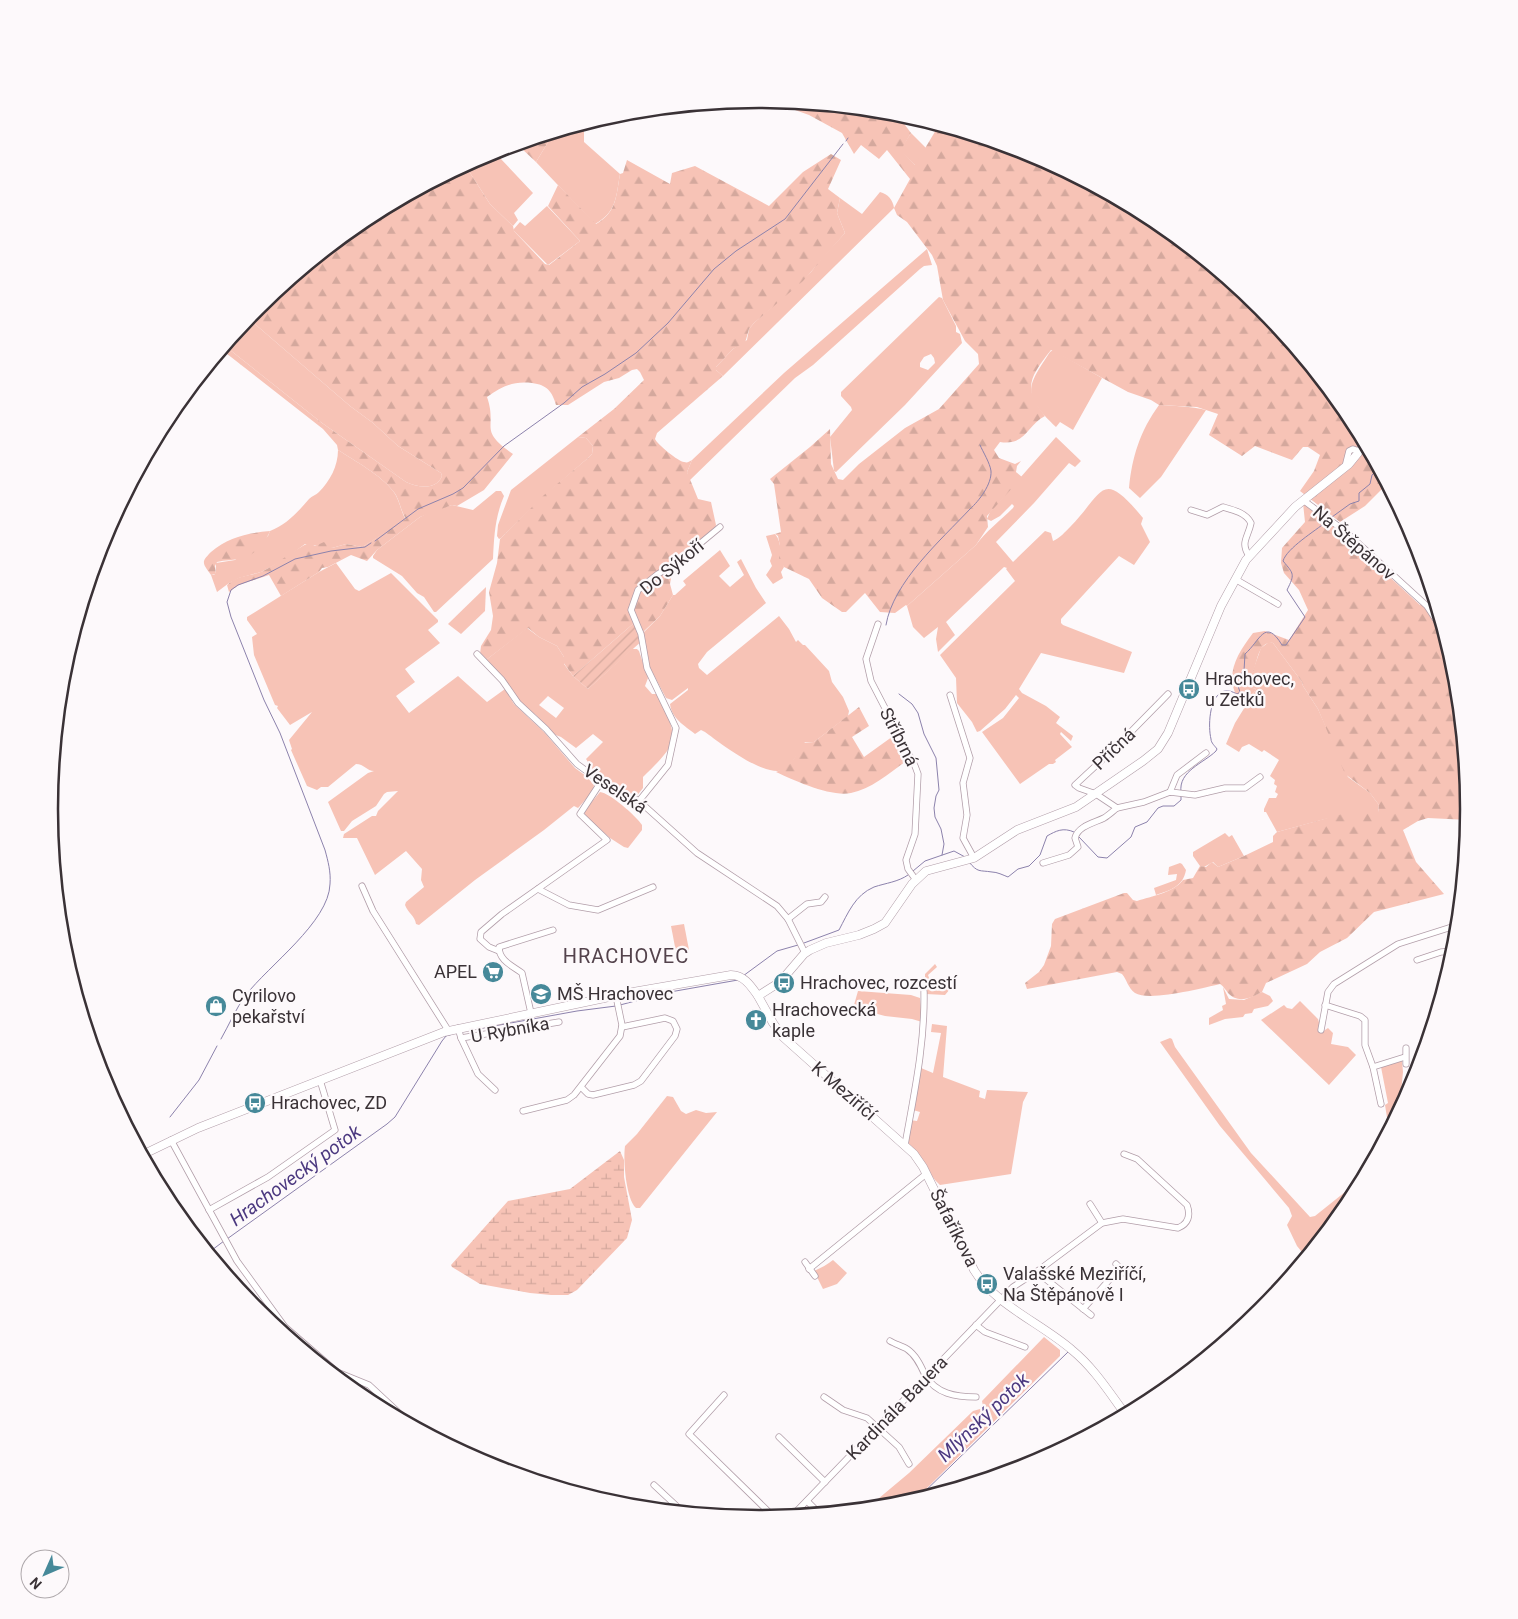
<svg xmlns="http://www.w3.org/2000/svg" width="1518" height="1619" font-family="Roboto,sans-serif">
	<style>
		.grass { fill: #f7c3b6; fill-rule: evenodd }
		.forest { fill: url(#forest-firs) }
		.wetland { fill: url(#wetland-marsh) }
		.garden { fill: url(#garden-furrows) }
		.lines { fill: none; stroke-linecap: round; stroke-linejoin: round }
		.stream { stroke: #8c82ac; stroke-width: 1 }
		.street-casing { stroke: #b29ea9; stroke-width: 7 }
		.secondary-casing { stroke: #b29ea9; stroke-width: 9 }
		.street { stroke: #fff; stroke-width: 5.5 }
		.secondary { stroke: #fff; stroke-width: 8 }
		.labels { text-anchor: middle; stroke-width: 4.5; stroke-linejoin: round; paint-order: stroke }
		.street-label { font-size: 18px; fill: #3a3236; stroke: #fdf9fb }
		.poi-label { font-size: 18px; fill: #3a3236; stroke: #fdf9fb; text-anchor: start }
		.water-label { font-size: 19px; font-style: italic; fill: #4c3980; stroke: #fdf9fb }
		.quarter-label { font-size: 20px; letter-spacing: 1px; fill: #54434c; stroke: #fdf9fb }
		.rim { fill: none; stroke: #3a3236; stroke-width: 2.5 }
	</style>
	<defs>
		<pattern id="forest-firs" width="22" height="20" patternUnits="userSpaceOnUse" patternTransform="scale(1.25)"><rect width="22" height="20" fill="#f7c3b6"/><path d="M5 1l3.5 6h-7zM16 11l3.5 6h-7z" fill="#d4a89d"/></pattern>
		<pattern id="wetland-marsh" width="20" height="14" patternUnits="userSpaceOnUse" patternTransform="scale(1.25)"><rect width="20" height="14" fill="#f7c3b6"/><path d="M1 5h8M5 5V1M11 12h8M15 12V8" fill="none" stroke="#d4a89d"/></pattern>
		<pattern id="garden-furrows" width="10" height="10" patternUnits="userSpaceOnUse" patternTransform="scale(1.25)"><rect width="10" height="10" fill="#f7c3b6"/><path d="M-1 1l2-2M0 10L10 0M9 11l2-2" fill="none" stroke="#d4a89d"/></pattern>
	</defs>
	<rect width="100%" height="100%" fill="#fdf9fb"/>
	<!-- grass -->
	<g class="grass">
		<path d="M584,124V142L620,174C616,196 617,212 595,224L536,162L553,134Z"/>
		<polygon points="911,133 926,148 916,166 900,150"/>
		<polygon points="519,144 500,158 533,193 514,213 518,220 513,226 490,204 465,165 487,153"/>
		<path d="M880,192C888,194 893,200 894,208L723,376L716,370V367L733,349L747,340L749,329L754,323L811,272L822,258L845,233L837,213L840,198L862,214Z"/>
		<polygon points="547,206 580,241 548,265 513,230 520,222 525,226"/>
		<polygon points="927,249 932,265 924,266 920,269 813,365 795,378 689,481 687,472 692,460 784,373"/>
		<path d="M939,297L942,298L956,326V332L960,334L962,343L905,405L836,472L834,471L830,437L852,410L851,407L841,396V392ZM931,354L934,358L935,363L928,370L920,367V363L924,357Z"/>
		<path d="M248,318L350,406L373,423L398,446L441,473L442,476C436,491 417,487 406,482L322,423L225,346Z"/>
		<path d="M1053,350L1102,378L1073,430L1060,422L1056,427C1022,394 1026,388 1050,352Z"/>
		<path d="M1159,405C1174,406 1191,406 1206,410L1161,477L1140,498L1129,488C1132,457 1140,431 1159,405Z"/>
		<polygon points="578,437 586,438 593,446 592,454 588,458 544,496 501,538 499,539 497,536 498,525 511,490"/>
		<path d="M1056,437L1081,461L1075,467L1069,463L1034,503L996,542L1013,562L1045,531L1051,533L1053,541C1060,538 1065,532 1071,526C1104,492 1101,467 1143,518L1141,524L1150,542L1134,565L1119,556L1061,619V623L1063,625L1132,652L1124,673L1041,653L1019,689L1022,693L1046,706L1060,717L1056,723L1073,736L1071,741L1061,732L1060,734L1072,747L1055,760L1056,762L1053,764H1049L1020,784L982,732L1003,718L1019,698L1016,695L1005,709L980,731L977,732L972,722L957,703L956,678L940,655L1015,581L1006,569L1007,568L1004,567L946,622L955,635L938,652L936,639L938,627L924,638L913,627L907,606L976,545C985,532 1001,520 1013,508L1014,506L1012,504L1000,516L991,521L987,519L990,512Z"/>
		<path d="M338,450C355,461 381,475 393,491C400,500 400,510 406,520L362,547L346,544L332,548L305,544L282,561L261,572L239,578L229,583L217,592L211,575H214L216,573V563L235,560L268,536L270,531C286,525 298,512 309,499C312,496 316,495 319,492C330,481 338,466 338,450Z"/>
		<path d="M496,491H501L504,496C495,517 494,537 493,559L436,612H434L424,597L417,593L402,576L373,558V556L377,550L420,517L432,511L452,505L473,510Z"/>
		<path d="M775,534C783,543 779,557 784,567L781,572L783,578L773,584L766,575L772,566L770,561L772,555L766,536Z"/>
		<path d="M720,550L730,566L719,576L730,587L744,575L737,562L741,559L756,588L766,603L707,652L698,664L699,668L707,675L779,616L789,629L796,642L798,640L803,645H805L829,671L832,682L843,697L849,711L848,716L814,742H805C799,750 794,762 787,768C769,782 719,742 705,732L701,730L695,734C684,725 672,719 670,704L688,690V688L672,700L666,698L649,666L642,634L660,616L673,595H675L686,585L683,581Z"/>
		<path d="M336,563L355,589L359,591L391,573L438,620V622L428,630L440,643L405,669L415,682L396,696L409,713L458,676L487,702L505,689L514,704L544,732L575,768L586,776L594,785L593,791L579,807L578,808L574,806L544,830L475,880L419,925L416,924C415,916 408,913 405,905L406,902L424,887L421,880L422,869L406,851L375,875L357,838H343L344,834L372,816H376L378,811L398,791L387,792L384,794L376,806L352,821L344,831H341L328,802L368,773L374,771C367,771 364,764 356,764L328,787H321L317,790L307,786L291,750L292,749L289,740L312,712L290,725L277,708L278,706L275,705L254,655L252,637L257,634L247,620V617L319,572Z"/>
		<polygon points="486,587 485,611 461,634 448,624"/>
		<path d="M527,628L539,637L557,646L564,657V664L573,676L588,689L632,649H637L639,651L648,678L645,686L652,694H657C680,739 679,742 643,777V788L636,797C623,792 606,787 596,776C595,775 588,762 586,759L603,742L593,734L576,748L561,737L553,734L537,716L521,703L486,660ZM548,696L564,708L556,718L539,705Z"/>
		<polygon points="1269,642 1273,643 1302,682 1303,686 1318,709 1348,777 1370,793 1379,805 1378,812 1325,819 1277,832 1266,812 1264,812 1264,809 1269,798 1276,798 1278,794 1275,792 1277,786 1274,784 1275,780 1270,776 1279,760 1264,750 1262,752 1249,744 1242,747 1239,752 1226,744 1235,723 1256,689 1247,686 1248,684 1261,648"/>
		<path d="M600,792C610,793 636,816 642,825V830L628,848L624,847L610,838L585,816L584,811Z"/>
		<polygon points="1225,833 1229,837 1232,835 1244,856 1218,867 1213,862 1204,867 1200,866 1193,856 1193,852"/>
		<path d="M1180,863L1182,864L1186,870C1183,887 1170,890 1156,895L1154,888L1176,880L1177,874L1168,875L1169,867Z"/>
		<polygon points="684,924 689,950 676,952 671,926"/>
		<polygon points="935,964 937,967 928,975 933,989 938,991 947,984 950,989 945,995 926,994 925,993 925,974"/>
		<polygon points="1223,987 1229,999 1244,1000 1262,992 1270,996 1273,1001 1268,1006 1254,1009 1252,1013 1245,1014 1243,1017 1225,1019 1209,1025 1209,1018 1223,1010 1222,1006 1226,1004"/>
		<polygon points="858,991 911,995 920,998 922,1022 912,1019 885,1016 870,1012 870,1010 866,1010 855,1008 854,1005"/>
		<polygon points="1300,1001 1318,1019 1322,1032 1328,1028 1333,1033 1331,1044 1348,1047 1356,1055 1329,1085 1261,1020 1284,1005 1287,1008 1292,1009"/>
		<path d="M932,1024L947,1026L943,1077L980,1091L979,1097L985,1099L987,1090L1028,1092L1023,1102L1011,1174L940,1185C927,1174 921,1154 906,1142L910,1120L917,1121L920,1112L913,1110L921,1068L933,1073L941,1033L931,1032Z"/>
		<polygon points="1170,1038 1172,1039 1175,1047 1251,1153 1310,1217 1315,1216 1365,1176 1349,1204 1306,1257 1297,1246 1287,1225 1292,1216 1289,1208 1220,1126 1160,1042"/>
		<polygon points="1402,1061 1403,1072 1401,1092 1402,1106 1389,1130 1385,1105 1388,1103 1381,1067"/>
		<path d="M667,1096L673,1097L681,1111L686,1114L696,1110L706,1113L717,1112L640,1208H636C626,1199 623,1160 625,1146L637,1134Z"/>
		<path d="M833,1260L847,1273L837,1284L823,1289L814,1271C821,1268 828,1264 833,1260Z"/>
		<polygon points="1044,1337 1060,1350 1060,1356 925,1490 913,1501 897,1506 866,1509 909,1473 973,1411 980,1409 983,1406 982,1401"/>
	</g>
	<!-- forest -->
	<g class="forest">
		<path d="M767,100L896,113L911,133L901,150L915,165L939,125L1031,153L1154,219L1259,305L1254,312L1279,331L1280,330L1350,415L1380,473L1377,480L1383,488L1365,506L1340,522L1300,491L1314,471L1320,455L1308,447H1303L1292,460L1255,446L1242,456L1209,435L1218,414L1197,407L1159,405L1151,400L1128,392L1051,350C1030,377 1022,388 1045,416C1027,425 1026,446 1000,442L994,450L999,458L1015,464L1021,461L1017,466L1016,472L1022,477L987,516L988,527L976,545L907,606L906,605L895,613L880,612L865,593L846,612H842L822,598L809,579L784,567L779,559L780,546L778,536L775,534L781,532L774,484L770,479L810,447L830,429L831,464L838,479L843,480L859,464L905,428L939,409L979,364L978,354L965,341L943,300L937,266L932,255L907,222L897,215L894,208L910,179L887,150L879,159L861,145L854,154L842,133L809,115Z"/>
		<polygon points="553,134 536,162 521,148 500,158 519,144"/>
		<path d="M831,154L841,160L828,189L840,198L837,213L845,233L803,281L754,323L749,329L745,343L733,349L716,367V370L723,376L657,433L655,439C657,444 679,462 684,462C688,463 688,462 692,460L687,472L698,499L711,502L716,525L714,531L673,567L670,584L673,595L660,616L642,633L634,623L573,676L563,662L564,657L557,646L539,637L528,628L486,660L480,654L481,646L491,630L493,616L489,592L497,563L500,539L544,495L588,458L592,454L593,446L586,438L578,437L614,409L644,380L640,372L637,369L632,370L619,378L604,382L568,405H556C552,391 547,385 532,383C513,381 503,386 487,397C498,429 477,429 513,454L484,490L457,506L452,505L420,517L377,550L367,561L351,555L328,567L322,568L319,572L281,596L269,575L239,585L229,592L227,585C236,575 252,576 263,571C276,565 300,545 310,543L315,546L324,542L332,548L346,544L362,547L406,519C400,510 400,499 393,491C381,475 355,461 338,450L337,445L323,429L222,350L225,346L322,423L406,482C417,487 436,491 442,476L441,473L398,446L373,423L350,406L248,318L257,307L365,219L465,165L490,204L513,226L514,231L545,264L549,265L580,241L548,206L558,185L596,224C617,212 616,196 620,174L623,173L627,160L670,184L672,173L695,166L769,206L803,172Z"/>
		<path d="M1303,503L1343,534L1420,605L1431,598L1434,601L1456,671L1469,810L1468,820L1428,818L1418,821L1403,830L1416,862L1444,894L1374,912L1347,938L1320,952L1307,964L1266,983L1262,992C1251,998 1238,1004 1228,993C1225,989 1224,987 1220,984C1202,988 1149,1002 1135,993C1128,988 1127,980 1122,974L1117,972L1027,989L1025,983L1039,972L1044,965L1051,946L1052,924L1055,919L1124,893H1127L1133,900L1137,901C1152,896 1173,893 1183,880L1193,878L1200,866L1206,867L1212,862L1218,867L1244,856L1273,842V836L1277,832L1342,814L1369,811L1378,812L1379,805L1370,793L1345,774L1318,709L1303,686L1302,682L1273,643C1260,641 1258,657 1255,666C1253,673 1249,679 1247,686L1256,689L1244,708C1222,680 1234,658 1253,633L1265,631L1289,640L1308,610L1299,590L1284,573L1281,563L1282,548L1305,522Z"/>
		<path d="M270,531C265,543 254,556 241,559C233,560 225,560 217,562L215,566L216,574L211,575C209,571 203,566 204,561C205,558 209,554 211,552C228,537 248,533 270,531Z"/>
		<path d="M859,707L869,726L852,737L864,757L896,734L909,759C892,771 872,789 851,793C831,797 795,781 776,772C790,766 796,760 800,743L814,742Z"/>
	</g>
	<!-- wetland -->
	<polygon class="wetland" points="620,1151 624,1160 624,1177 632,1220 627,1238 577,1290 568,1295 551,1295 530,1293 480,1284 452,1267 451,1265 508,1201 570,1189"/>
	<!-- garden -->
	<polygon class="garden" points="634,623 643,640 588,689 573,676"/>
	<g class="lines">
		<!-- stream -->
		<g class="stream">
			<polyline points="846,141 848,138"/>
			<polyline points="1332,517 1350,504 1359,501 1359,493 1370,484 1372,475 1378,469"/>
			<polyline points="375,541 418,509 453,494 463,488 504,446 564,403 582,387 605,374 636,353 668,323 714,269 736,251 785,219 843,144"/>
			<path d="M886,625C893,582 941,540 970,509C979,501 992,484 991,471C990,463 983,452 980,445"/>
			<polyline points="899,694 912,704 918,713 924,734 936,758 939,790 936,796 934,808 935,817 941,829 944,844 942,855"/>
			<path d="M1181,792C1178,771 1204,763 1216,751L1217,749C1215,746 1211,743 1211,739C1208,727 1209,698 1222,692C1227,689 1233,692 1237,694L1240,692L1236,680L1238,676L1244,671L1245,654C1260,641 1265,617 1282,645H1286L1305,617L1287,590C1295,574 1294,574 1283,561C1287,548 1315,531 1326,522"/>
			<polyline points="1079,837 1098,857 1107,858 1131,837 1135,827 1147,822 1158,808 1163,806 1174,806 1181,800 1181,796"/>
			<path d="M969,862C978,873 979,870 992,872C997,872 1003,875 1008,877L1018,869L1029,866L1040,855L1047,836C1056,831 1063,827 1074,832"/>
			<polyline points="913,871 925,861 954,851 965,857"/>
			<path d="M804,943L839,930C848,913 855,895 874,887C886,883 898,882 908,875"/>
			<polyline points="743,976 777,951 798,945"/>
			<polyline points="620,1005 670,992 738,980"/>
			<polyline points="472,1030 577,1011 616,1006"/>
			<path d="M221,1039C229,1025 236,1008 246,995C268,966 329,922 330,884C331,872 328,861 325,850L280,733L264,700L231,617L227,602L231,590L238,585L263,576L295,559L331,551L365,547L371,543"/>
			<polyline points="170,1117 199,1080 217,1046"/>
			<polyline points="227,1239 387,1124 395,1117 442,1041 446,1036 453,1034"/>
			<polyline points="208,1253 224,1241"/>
			<polyline points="915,1501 1068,1352"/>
		</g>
		<!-- street casing -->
		<g class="street-casing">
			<g id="street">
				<polyline points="1345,467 1349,451 1353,449 1356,450 1358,453 1364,441"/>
				<polyline points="1303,500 1346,532 1427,606 1444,632"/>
				<path d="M1191,510L1207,515L1223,507C1234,510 1246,513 1251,523C1248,538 1240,542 1249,556"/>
				<polyline points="1235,579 1278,604"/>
				<polyline points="878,624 866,659 871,681 915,766 918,774 915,834 906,860 908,869 916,880"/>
				<polyline points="477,654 502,680 518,703 546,729 577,764 607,786 639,801 697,853 777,906 788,919 805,953"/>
				<polyline points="1168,694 1117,746 1075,785 1079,788 1096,794 1117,808 1144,802 1170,792 1195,795 1225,788 1245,788 1260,777"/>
				<polyline points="950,695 970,758 963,783 967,815 963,838 974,858"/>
				<polyline points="1170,792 1177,775 1206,753"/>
				<polyline points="639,801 668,765 676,728 647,668 641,634 631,610 638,590 658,574 679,561 720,527"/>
				<path d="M1043,863L1069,855L1078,847L1075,838C1078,826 1094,823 1104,818C1109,815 1113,811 1117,808"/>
				<polyline points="362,886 373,911 448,1030"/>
				<polyline points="538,889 569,905 598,910 653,887"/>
				<polyline points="788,919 807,904 821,902 825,897"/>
				<polyline points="499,951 489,947 480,939 481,932 502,914 607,840 580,814 601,782"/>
				<polyline points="1417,960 1441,952 1455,951"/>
				<polyline points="1325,1005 1360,1016 1365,1020 1365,1045 1373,1067 1381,1104"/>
				<path d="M531,1013L522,973C513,966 499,961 499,947L553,930"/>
				<polyline points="458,1028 461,1038 478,1074 495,1090"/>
				<polyline points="1321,1030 1328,992 1334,984 1398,944 1458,925"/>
				<polyline points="461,1038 559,1022"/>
				<polyline points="1406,1048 1406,1064"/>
				<polyline points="1373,1067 1405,1057"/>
				<polyline points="581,1087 588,1094 593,1095 634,1085 641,1081 675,1036 677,1029 673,1021 665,1018 622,1027"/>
				<polyline points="523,1111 567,1100 574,1095 620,1036 622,1025 616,996"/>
				<polyline points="171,1140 237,1261 285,1327 337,1372 369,1385 397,1411 408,1423"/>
				<path d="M905,1145C914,1094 925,1044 924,992"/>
				<polyline points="1090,1204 1102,1223"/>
				<polyline points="209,1210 268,1177 335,1130 320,1080"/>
				<polyline points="805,1262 815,1276"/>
				<polyline points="1116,1264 1127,1275"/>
				<polyline points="809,1269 926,1174"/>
				<polyline points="1037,1272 1091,1315"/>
				<polyline points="1083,1309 1120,1268"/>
				<polyline points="976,1325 985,1332 1025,1347"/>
				<path d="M890,1341C895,1344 902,1346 907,1349C916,1355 921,1366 925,1375C936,1394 956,1397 976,1397"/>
				<polyline points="724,1395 689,1434 775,1518"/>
				<polyline points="824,1397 843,1410 867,1418 899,1447 909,1464"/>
				<polyline points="779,1437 825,1482"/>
				<polyline points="654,1485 683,1512"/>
				<polyline points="807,1501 820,1514"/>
				<path d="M792,1516L1013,1287L1039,1270L1102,1223L1123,1219L1178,1228C1188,1224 1191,1216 1187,1205L1137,1159L1124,1154"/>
			</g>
		</g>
		<!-- secondary casing -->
		<g class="secondary-casing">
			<g id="secondary">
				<path d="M758,996L773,1023L783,1037L914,1154L923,1167L974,1270C995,1305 1041,1323 1072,1350C1094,1368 1109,1392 1126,1415"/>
				<path d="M142,1155L198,1128L444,1032L633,992L731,975C744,975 751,986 758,996L780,982L804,954L810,950L826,943L859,935L874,929L885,923L912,884L926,871L974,858L1017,830L1076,807L1143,761L1158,749L1168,733L1221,606L1246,560L1295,507L1349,464L1358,453"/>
			</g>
		</g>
		<!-- street -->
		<use href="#street" class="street"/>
		<!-- secondary -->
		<use href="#secondary" class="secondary"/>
	</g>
	<!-- icons -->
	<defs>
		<g id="bus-disc" transform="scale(1.125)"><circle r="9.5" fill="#468999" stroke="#fdf9fb"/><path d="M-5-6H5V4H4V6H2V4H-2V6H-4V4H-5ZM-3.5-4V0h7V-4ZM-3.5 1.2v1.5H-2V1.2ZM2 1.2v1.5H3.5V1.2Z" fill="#fff"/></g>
		<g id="supermarket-disc" transform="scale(1.125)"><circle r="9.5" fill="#468999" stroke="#fdf9fb"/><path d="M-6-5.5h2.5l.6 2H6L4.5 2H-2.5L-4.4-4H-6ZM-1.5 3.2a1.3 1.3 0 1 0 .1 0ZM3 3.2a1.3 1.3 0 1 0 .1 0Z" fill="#fff"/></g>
		<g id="school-disc" transform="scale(1.125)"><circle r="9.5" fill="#468999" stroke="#fdf9fb"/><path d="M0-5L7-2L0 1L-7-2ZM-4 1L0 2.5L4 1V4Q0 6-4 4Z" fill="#fff"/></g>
		<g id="shop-disc" transform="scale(1.125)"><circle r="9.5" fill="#468999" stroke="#fdf9fb"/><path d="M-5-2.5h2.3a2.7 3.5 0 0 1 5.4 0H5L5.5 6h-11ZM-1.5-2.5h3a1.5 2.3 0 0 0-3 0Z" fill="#fff"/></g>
		<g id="church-disc" transform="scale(1.125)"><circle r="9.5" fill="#468999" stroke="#fdf9fb"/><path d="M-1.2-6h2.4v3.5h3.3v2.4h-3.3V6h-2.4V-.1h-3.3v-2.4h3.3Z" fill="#fff"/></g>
	</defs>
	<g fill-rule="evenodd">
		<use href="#bus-disc" x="1189" y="689"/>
		<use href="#supermarket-disc" x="493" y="972"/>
		<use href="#bus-disc" x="784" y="983"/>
		<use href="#school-disc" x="541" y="994"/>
		<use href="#shop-disc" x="216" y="1006"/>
		<use href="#church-disc" x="756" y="1020"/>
		<use href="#bus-disc" x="255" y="1103"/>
		<use href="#bus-disc" x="987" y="1284"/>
	</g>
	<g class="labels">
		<!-- street labels -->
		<g class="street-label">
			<text transform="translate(1354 543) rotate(41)" y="6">Na Štěpánov</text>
			<text transform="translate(672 567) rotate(-39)" y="6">Do Sýkoří</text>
			<text transform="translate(899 737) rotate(63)" y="6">Stříbrná</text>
			<text transform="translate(1114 749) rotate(-44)" y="6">Příčná</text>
			<text transform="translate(615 789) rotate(34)" y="6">Veselská</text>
			<text transform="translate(510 1030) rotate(-10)" y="6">U Rybníka</text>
			<text transform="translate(844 1091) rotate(41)" y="6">K Meziříčí</text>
			<text transform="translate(954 1228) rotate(63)" y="6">Šafaříkova</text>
			<text transform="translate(897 1408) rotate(-46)" y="6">Kardinála Bauera</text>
		</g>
		<!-- poi labels -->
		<g class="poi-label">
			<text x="1205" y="685">Hrachovec,<tspan x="1205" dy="21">u Zetků</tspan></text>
			<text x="477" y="978" text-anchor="end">APEL</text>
			<text x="800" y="989">Hrachovec, rozcestí</text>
			<text x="557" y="1000">MŠ Hrachovec</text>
			<text x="232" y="1002">Cyrilovo<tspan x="232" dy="21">pekařství</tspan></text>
			<text x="772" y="1016">Hrachovecká<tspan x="772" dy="21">kaple</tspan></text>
			<text x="271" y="1109">Hrachovec, ZD</text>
			<text x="1003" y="1280">Valašské Meziříčí,<tspan x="1003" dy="21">Na Štěpánově I</tspan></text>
		</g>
		<!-- water labels -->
		<g class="water-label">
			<text transform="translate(295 1175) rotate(-36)" y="7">Hrachovecký potok</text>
			<text transform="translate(983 1417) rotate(-44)" y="7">Mlýnský potok</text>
		</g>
		<!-- quarter labels -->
		<g class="quarter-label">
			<text x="626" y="963">HRACHOVEC</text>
		</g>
	</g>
	<!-- crop -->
	<path d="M0 0H1518V1619H0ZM58 809a701 701 0 1 1 1402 0a701 701 0 1 1-1402 0Z" fill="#fdf9fb" fill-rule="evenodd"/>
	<path class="rim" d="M58 809a701 701 0 1 1 1402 0a701 701 0 1 1-1402 0Z"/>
	<!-- north arrow -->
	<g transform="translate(45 1574) rotate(225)"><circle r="24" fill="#fdf9fb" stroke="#afa9ac"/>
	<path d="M0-4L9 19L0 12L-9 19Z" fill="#468999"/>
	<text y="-8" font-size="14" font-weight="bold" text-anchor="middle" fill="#3a3236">N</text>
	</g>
</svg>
